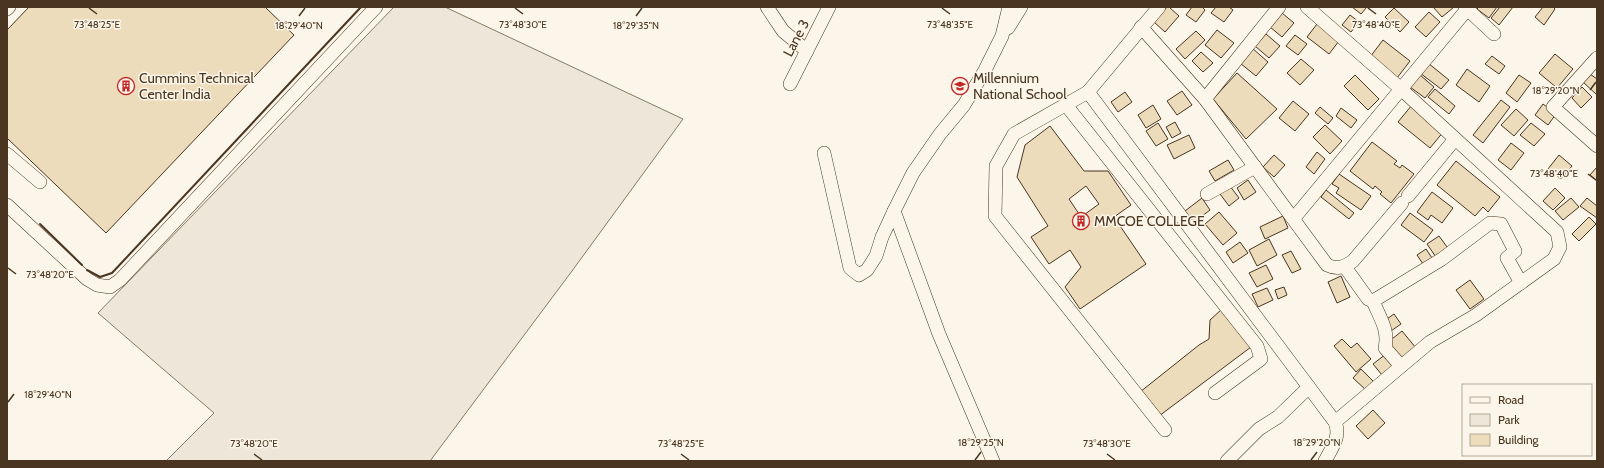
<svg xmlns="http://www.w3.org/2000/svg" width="1604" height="468" font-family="Cabin,sans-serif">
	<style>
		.green { fill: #ede6d9; stroke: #887966 }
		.building { fill: #ecdcbc; stroke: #4a3520; fill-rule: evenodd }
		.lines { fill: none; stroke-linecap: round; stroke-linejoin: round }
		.minor-casing { stroke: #4a3520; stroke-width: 14 }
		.minor { stroke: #fbf6e9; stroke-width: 13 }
		.wall { stroke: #4a3520; stroke-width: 2 }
		.ticks { fill: none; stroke: #4a3520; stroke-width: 1.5 }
		.labels { text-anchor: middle; stroke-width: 3; stroke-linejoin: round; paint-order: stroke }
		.street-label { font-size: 14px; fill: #4a3520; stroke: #fbf6e9 }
		.poi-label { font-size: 14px; fill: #4a3520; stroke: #fbf6e9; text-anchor: start }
		.ticks-label { font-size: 10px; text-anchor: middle; fill: #4a3520; stroke: #fbf6e9; stroke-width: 3; stroke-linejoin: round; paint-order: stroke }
	</style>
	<rect width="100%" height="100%" fill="#fbf6e9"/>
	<!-- green -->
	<polygon class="green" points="394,7 445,7 683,119 572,271 430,461 166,461 214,413 98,313"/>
	<!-- building -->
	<g class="building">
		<polygon points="29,7 265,7 294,35 106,233 7,138 7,30"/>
		<polygon points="1167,7 1169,7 1179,16 1165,32 1154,22"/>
		<polygon points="1192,7 1202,7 1205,10 1196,22 1186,15"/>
		<polygon points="1216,7 1229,7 1233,10 1224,22 1211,13"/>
		<polygon points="1352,7 1367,7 1361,14"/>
		<polygon points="1433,7 1454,7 1442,17"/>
		<polygon points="1479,7 1497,7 1489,18 1477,9"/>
		<polygon points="1500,7 1513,7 1499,25 1491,18"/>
		<polygon points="1543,7 1553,7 1555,9 1544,25 1535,17"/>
		<polygon points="1394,8 1409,22 1400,32 1385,17"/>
		<polygon points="1429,12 1440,22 1426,37 1415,27"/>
		<polygon points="1282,13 1294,23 1282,37 1270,27"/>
		<polygon points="1350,15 1359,22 1351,32 1342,25"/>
		<polygon points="1317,24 1339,41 1329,54 1307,37"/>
		<polygon points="1217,30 1234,43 1221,58 1205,45"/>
		<polygon points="1196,31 1205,40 1185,59 1176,49"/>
		<polygon points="1266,34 1280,46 1269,58 1255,46"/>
		<polygon points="1295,35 1307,44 1298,55 1286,46"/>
		<polygon points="1383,40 1410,61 1397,78 1370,57"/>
		<polygon points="1252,48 1268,62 1256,76 1240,63"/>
		<polygon points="1201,52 1213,63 1203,72 1192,61"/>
		<polygon points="1555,54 1573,69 1557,88 1539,73"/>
		<polygon points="1492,56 1505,66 1499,74 1485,64"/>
		<polygon points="1301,59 1314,70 1300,85 1287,73"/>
		<polygon points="1428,63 1449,80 1441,89 1420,73"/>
		<polygon points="1467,69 1490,86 1479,102 1456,85"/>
		<polygon points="1237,73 1277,109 1246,139 1213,99"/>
		<polygon points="1590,74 1597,79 1597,95 1583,82"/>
		<polygon points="1355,75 1379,99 1368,110 1344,86"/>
		<polygon points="1420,75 1434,87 1425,98 1410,87"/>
		<polygon points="1519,75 1531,83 1517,102 1506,93"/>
		<polygon points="1582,87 1592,97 1581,108 1572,98"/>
		<polygon points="1435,89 1455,106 1449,114 1428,97"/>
		<polygon points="1182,91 1192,105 1177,115 1167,101"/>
		<polygon points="1125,92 1132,102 1118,112 1111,102"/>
		<polygon points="1501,100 1510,107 1483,143 1473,135"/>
		<polygon points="1293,101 1309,114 1295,131 1279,118"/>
		<polygon points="1543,104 1556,114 1548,125 1535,115"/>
		<polygon points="1153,105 1161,119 1146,128 1138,115"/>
		<polygon points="1412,105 1444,131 1430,148 1398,122"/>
		<polygon points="1320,107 1333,118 1328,124 1315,113"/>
		<polygon points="1341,108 1357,120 1351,128 1336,116"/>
		<polygon points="1516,109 1528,120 1514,136 1501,125"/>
		<polygon points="1175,122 1181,133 1172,138 1166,127"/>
		<polygon points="1158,123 1168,139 1156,146 1146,131"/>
		<polygon points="1531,123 1545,134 1534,146 1520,135"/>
		<polygon points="1325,125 1342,141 1330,154 1313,137"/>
		<path d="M1050,126L1084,171H1108L1131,205L1114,217L1146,264L1080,309L1065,287L1081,267L1070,250L1049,264L1031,237L1048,226L1017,177L1025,145ZM1086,186L1099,204L1081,217L1069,199Z"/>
		<polygon points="1189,135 1195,148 1174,159 1167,145"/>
		<polygon points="1372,142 1397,161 1394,164 1400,168 1402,165 1414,174 1391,203 1380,194 1382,192 1375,186 1373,189 1350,171"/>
		<polygon points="1511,143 1524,153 1511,170 1498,160"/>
		<polygon points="1317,152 1325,159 1314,174 1306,167"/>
		<polygon points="1274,155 1285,165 1274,177 1263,167"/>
		<polygon points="1559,155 1572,166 1561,179 1548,169"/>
		<polygon points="1228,160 1234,170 1215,181 1209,171"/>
		<polygon points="1456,161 1500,197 1488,212 1483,207 1475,216 1437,185"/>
		<polygon points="1597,167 1597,181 1590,175"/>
		<polygon points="1339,174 1371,196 1361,210 1336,193 1339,188 1332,184"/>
		<polygon points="1248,180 1256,192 1244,200 1237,188"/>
		<polygon points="1230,186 1239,198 1229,206 1220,194"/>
		<polygon points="1555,188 1565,198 1553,210 1543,201"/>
		<polygon points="1326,190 1354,213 1349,219 1321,197"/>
		<polygon points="1432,192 1453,208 1442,223 1431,215 1428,220 1417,212"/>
		<polygon points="1202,198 1210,210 1193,223 1185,211"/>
		<polygon points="1571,198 1579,207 1563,220 1555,211"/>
		<polygon points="1587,198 1597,206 1597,218 1580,206"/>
		<polygon points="1219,212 1237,233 1223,245 1205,224"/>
		<polygon points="1410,213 1433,230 1424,242 1401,225"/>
		<polygon points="1283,216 1288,228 1265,239 1260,227"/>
		<polygon points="1589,217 1596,224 1579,241 1572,234"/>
		<polygon points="1439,236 1450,251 1438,260 1427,244"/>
		<polygon points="1269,239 1277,255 1257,266 1249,250"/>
		<polygon points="1240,242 1248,253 1233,263 1226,252"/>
		<polygon points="1426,249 1434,261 1425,267 1417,255"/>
		<polygon points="1291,251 1301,269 1292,273 1282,255"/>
		<polygon points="1266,265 1273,279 1257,287 1249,273"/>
		<polygon points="1341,276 1350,297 1337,303 1328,282"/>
		<polygon points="1470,280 1484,299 1470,309 1456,290"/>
		<polygon points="1284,287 1287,295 1278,299 1275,290"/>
		<polygon points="1267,288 1273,300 1258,307 1252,294"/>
		<polygon points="1222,309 1251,347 1159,416 1140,392 1199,345 1209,339 1210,320"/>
		<polygon points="1394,314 1401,324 1391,331 1384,321"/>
		<polygon points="1402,331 1416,348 1401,360 1387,343"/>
		<polygon points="1342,339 1351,348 1357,343 1371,359 1356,372 1334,346"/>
		<polygon points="1386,354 1394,366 1382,375 1373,364"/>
		<polygon points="1361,369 1374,382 1366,390 1353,378"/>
		<polygon points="1373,410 1385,423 1368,439 1356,426"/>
	</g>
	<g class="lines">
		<!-- minor casing -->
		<g class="minor-casing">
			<g id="minor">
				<polyline points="767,7 783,31 807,51"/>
				<polyline points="1159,7 1088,92 1014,134 996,166 995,216 1165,430"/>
				<polyline points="1307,7 1401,89 1557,232 1560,247 1554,259 1476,315 1430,342 1335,422"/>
				<polyline points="1465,7 1494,34"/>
				<polyline points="7,9 9,7"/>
				<path d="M1141,27L1205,99L1327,265C1337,270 1344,267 1353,261L1402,203"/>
				<polyline points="1008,28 1021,7"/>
				<polyline points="1597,58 1553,107 1597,146"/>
				<polyline points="790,84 829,7"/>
				<path d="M1088,92L1335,422C1341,437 1332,447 1325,461"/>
				<polyline points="1205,99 1279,7"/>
				<polyline points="1066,105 1257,346 1261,359 1215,393"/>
				<polyline points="824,153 850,268 859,275 867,270 876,256 882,237 894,211 939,334 993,461"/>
				<polyline points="7,154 40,182"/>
				<polyline points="1207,194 1255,167"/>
				<polyline points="1408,196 1455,139"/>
				<polyline points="7,205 87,279 97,285 110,287 120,280 376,7"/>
				<polyline points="894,211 913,173 940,134 964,105 985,70 1002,36 1009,7"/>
				<polyline points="1294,218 1469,7"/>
				<polyline points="1345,267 1368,299 1373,301 1442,259 1490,223 1501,224 1515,251 1507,258 1521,283"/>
				<path d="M1373,301C1380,318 1389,330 1385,348L1401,366"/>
				<polyline points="1227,461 1259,429 1278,417 1309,387"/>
			</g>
		</g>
		<!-- minor -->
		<use href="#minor" class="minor"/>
		<!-- wall -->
		<g class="wall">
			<polyline points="40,224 82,265"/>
			<polyline points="87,270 100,277 112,273 361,7"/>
		</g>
	</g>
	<!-- ticks -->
	<path class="ticks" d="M89,8L97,14M515,8L523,14M942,8L950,14M1368,8L1376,14M299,16L305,8M636,16L642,8M1590,90L1596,82M1588,174L1596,180M8,268L16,274M8,402L14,394M254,454L262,460M681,454L689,460M1107,454L1115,460M975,460L981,452M1311,460L1317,452"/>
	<!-- icons -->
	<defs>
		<g id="building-ring" transform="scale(0.9)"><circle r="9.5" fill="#fbf6e9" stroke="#c62828" stroke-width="1.5"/><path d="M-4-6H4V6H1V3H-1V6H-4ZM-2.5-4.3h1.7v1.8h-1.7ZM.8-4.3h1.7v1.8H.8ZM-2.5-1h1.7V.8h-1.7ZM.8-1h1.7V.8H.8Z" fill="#c62828"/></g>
		<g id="school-ring" transform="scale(0.9)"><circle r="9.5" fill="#fbf6e9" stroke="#c62828" stroke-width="1.5"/><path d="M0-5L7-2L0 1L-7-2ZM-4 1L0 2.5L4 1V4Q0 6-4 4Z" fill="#c62828"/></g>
	</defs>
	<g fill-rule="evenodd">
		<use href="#building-ring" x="126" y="86"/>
		<use href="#school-ring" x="960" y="86"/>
		<use href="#building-ring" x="1081" y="221"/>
	</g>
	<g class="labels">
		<!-- street labels -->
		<g class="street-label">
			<text transform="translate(796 38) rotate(-62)" y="5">Lane 3</text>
		</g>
		<!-- poi labels -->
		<g class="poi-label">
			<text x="139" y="83">Cummins Technical<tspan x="139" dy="16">Center India</tspan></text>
			<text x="973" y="83">Millennium<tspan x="973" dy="16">National School</tspan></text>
			<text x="1094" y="226">MMCOE COLLEGE</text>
		</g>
	</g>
	<g class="ticks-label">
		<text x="97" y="28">73°48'25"E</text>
		<text x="523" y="28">73°48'30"E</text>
		<text x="950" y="28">73°48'35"E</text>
		<text x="1376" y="28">73°48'40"E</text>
		<text x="299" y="29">18°29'40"N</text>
		<text x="636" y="29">18°29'35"N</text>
		<text x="1556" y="94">18°29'20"N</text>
		<text x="1554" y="177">73°48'40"E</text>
		<text x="50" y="278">73°48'20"E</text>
		<text x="48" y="398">18°29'40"N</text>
		<text x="981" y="446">18°29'25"N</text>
		<text x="1317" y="446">18°29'20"N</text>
		<text x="254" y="447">73°48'20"E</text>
		<text x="681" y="447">73°48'25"E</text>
		<text x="1107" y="447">73°48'30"E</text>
	</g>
	<!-- border -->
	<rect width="1604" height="468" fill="none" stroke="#4a3520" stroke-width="16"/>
	<!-- legend -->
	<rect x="1462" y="384" width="130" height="72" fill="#fbf6e9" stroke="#b4a999"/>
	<rect x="1470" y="397" width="20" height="6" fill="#fbf6e9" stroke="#b4a999"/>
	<text x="1498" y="404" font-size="12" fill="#4a3520">Road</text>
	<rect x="1470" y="414" width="20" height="12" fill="#ede6d9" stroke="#b4a999"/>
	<text x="1498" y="424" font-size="12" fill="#4a3520">Park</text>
	<rect x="1470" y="434" width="20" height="12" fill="#ecdcbc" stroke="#b4a999"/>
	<text x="1498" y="444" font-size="12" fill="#4a3520">Building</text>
</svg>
